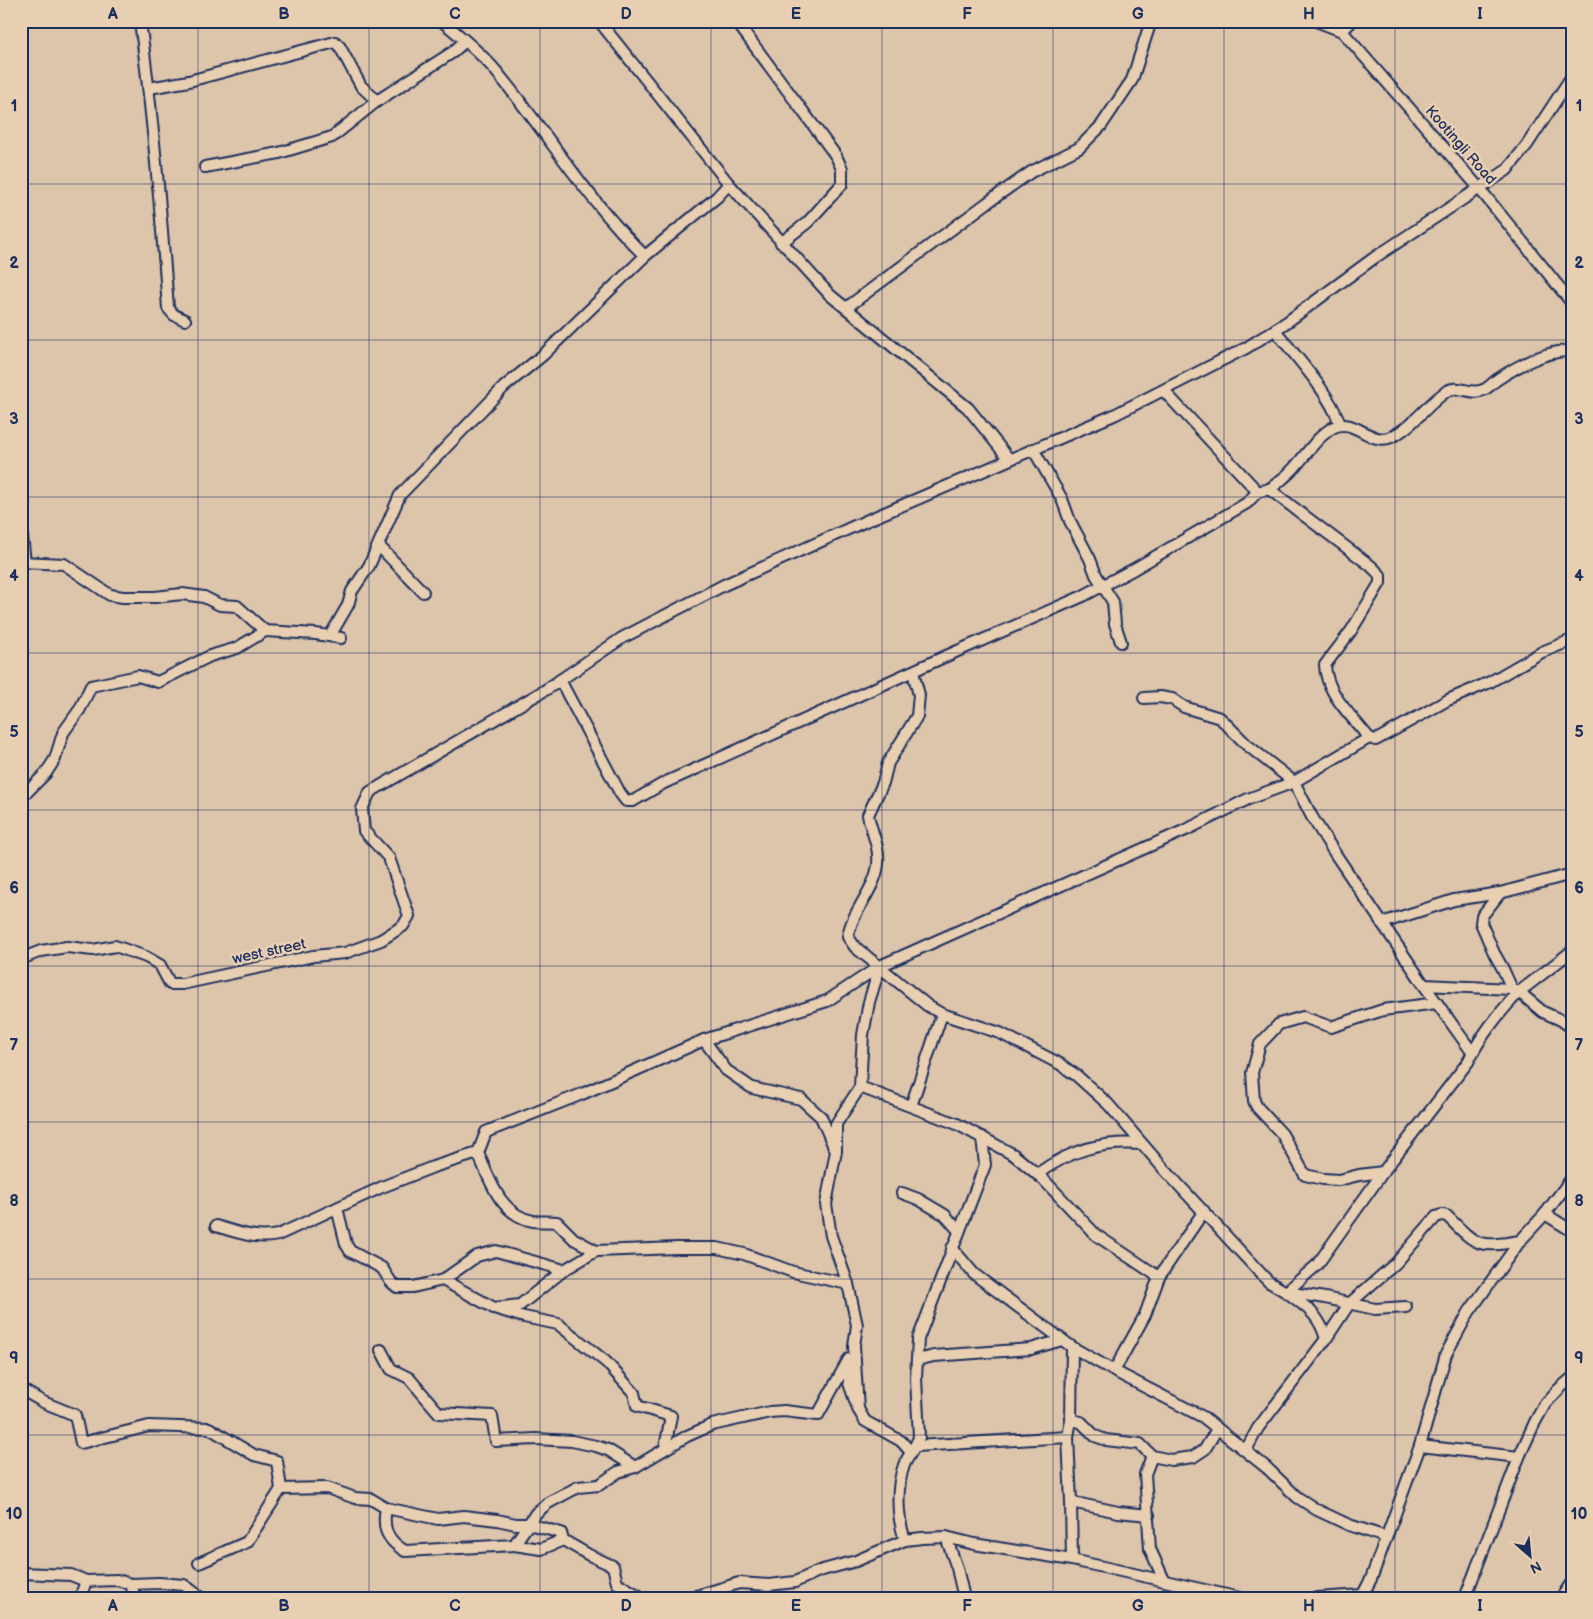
<svg xmlns="http://www.w3.org/2000/svg" width="1593" height="1619" font-family="'Balsamiq Sans',sans-serif">
	<style>
		.lines { fill: none; stroke-linecap: round; stroke-linejoin: round }
		.minor-casing { stroke: #1b2f5e; stroke-width: 14 }
		.minor { stroke: #e9cfb1; stroke-width: 10 }
		.grid { fill: none; stroke: #1b2f5e; stroke-width: 1; stroke-opacity: 0.55 }
		.labels { text-anchor: middle; stroke-width: 5; stroke-linejoin: round; paint-order: stroke }
		.street-label { font-size: 15px; fill: #1b2f5e; stroke: #e9cfb1 }
		.neatline { fill: none; stroke: #1b2f5e; stroke-width: 2 }
		.grid-label { font-size: 16px; text-anchor: middle; font-weight: bold; fill: #1b2f5e }
	</style>
	<rect width="100%" height="100%" fill="#ddc5ac"/>
	<filter id="ink" filterUnits="userSpaceOnUse"><feTurbulence type="fractalNoise" baseFrequency=".02" numOctaves="2"/><feDisplacementMap in="SourceGraphic" scale="10" xChannelSelector="R" yChannelSelector="G"/><feConvolveMatrix kernelMatrix="1 2 1 2 8 2 1 2 1" color-interpolation-filters="sRGB"/></filter>
	<g filter="url(#ink)">
		<g class="lines">
			<!-- minor casing -->
			<g class="minor-casing">
				<g id="minor">
					<path d="M140,21C153,117 161,212 168,308L174,315L185,320"/>
					<path d="M442,21C460,36 480,52 495,70C546,131 588,201 645,256"/>
					<polyline points="599,21 729,184 830,295 968,408 1009,459"/>
					<polyline points="736,21 836,156 842,169 842,184 808,222 781,243"/>
					<polyline points="1316,21 1342,31 1479,188 1572,303"/>
					<polyline points="1337,26 1342,31 1352,21"/>
					<polyline points="149,88 189,81 335,42 340,47 361,86 377,101"/>
					<polyline points="205,167 279,153 332,137 377,101 453,52 465,41"/>
					<polyline points="846,308 987,203 1031,172 1079,148 1101,126 1132,80 1151,21"/>
					<path d="M1275,330C1296,357 1329,392 1340,424"/>
					<polyline points="1164,391 1258,492"/>
					<polyline points="1033,449 1062,499 1070,521 1090,559 1096,575 1113,602 1115,624 1121,642"/>
					<path d="M1269,489L1371,566L1380,575V583L1351,631L1325,665C1326,694 1352,716 1369,738"/>
					<polyline points="21,527 25,562"/>
					<polyline points="379,546 423,592"/>
					<polyline points="21,562 64,564 110,595 123,597 155,597 182,594 204,597 220,605 237,606 265,631 316,634 341,638"/>
					<polyline points="330,636 348,605 352,591 369,566 400,495 504,387 543,355 645,256 717,197 729,184"/>
					<path d="M913,672L919,695L917,716L888,763L883,783L868,815C871,831 880,847 878,864C876,889 851,912 848,937L855,947L928,1006L942,1014L1000,1033L1060,1064L1077,1076L1108,1104L1164,1169L1263,1276L1269,1282L1286,1292L1317,1265L1383,1172L1468,1062C1480,1036 1499,1013 1519,992L1543,1012L1561,1020L1572,1028"/>
					<path d="M560,680L620,793L626,801H633L664,783L700,767L944,657L1083,596L1134,569L1247,503C1250,500 1254,495 1258,492C1261,490 1266,491 1269,489C1275,486 1281,480 1287,475C1303,461 1315,437 1334,427C1354,417 1371,446 1391,437C1413,427 1427,404 1447,391C1459,384 1471,396 1483,390C1489,388 1493,382 1498,379C1519,365 1546,350 1572,351"/>
					<polyline points="1144,698 1160,697 1172,699 1184,707 1220,718 1247,745 1294,782 1312,817 1336,855 1424,985 1472,1052"/>
					<polyline points="21,798 46,773 55,759 63,733 80,709 91,686 138,676 158,682 210,656 237,648 265,631"/>
					<polyline points="1500,893 1482,916 1481,923 1494,953 1503,969 1512,989 1519,992 1572,951"/>
					<polyline points="1382,923 1454,900 1500,893 1572,874"/>
					<polyline points="21,959 41,951 67,947 93,950 115,946 146,957 160,965 170,984 182,984 313,956 345,953 381,940 403,926 409,916 389,858 364,831 362,809 370,792 547,689 622,638 724,585 868,520 1114,415 1246,348 1287,322 1374,258 1507,170 1527,145 1572,76"/>
					<polyline points="880,966 869,1002 863,1035 860,1087 836,1124 836,1151 826,1204 831,1236 848,1284 857,1325 854,1346 858,1409 865,1421 901,1441 910,1451"/>
					<polyline points="1424,985 1512,989"/>
					<polyline points="704,1040 726,1070 752,1088 801,1099 821,1117 834,1147"/>
					<polyline points="860,1087 957,1124 1014,1155 1043,1179 1096,1235 1159,1277"/>
					<polyline points="911,1106 942,1014"/>
					<path d="M478,1153C490,1180 500,1215 533,1221C540,1222 549,1221 557,1222L574,1239L596,1251"/>
					<polyline points="1383,1172 1359,1175 1339,1180 1323,1179 1305,1175 1282,1134 1257,1107 1254,1101 1252,1073 1260,1044 1279,1024 1303,1017 1331,1027 1383,1010 1437,1003"/>
					<path d="M1037,1174C1071,1150 1100,1141 1142,1144"/>
					<polyline points="902,1193 918,1199 945,1215 959,1231"/>
					<polyline points="337,1208 346,1244 350,1251 382,1268 391,1282 397,1287 413,1287 443,1280 477,1256 496,1251 564,1270 596,1251 677,1248 717,1248 744,1254 793,1272 848,1284"/>
					<polyline points="1545,1214 1572,1231"/>
					<path d="M216,1226C237,1232 256,1240 278,1235L382,1187L433,1167L478,1153L486,1132L582,1094L704,1040L827,1001L880,966L1190,828L1248,799L1294,782L1369,738L1376,740L1448,700L1490,682L1542,652L1572,640"/>
					<polyline points="952,1248 974,1274 1072,1347 1114,1371 1203,1417 1267,1468 1297,1497 1317,1510 1349,1525 1386,1537"/>
					<polyline points="443,1280 494,1308 520,1305 564,1270"/>
					<polyline points="1286,1292 1325,1298 1375,1309 1406,1307"/>
					<path d="M1288,1293C1307,1308 1319,1314 1326,1339"/>
					<polyline points="494,1308 524,1317 558,1324 606,1362 634,1393 637,1406 671,1416 665,1448"/>
					<polyline points="1072,1347 1071,1420 1068,1437 1071,1502 1072,1560"/>
					<polyline points="381,1350 391,1369 409,1378 439,1413 492,1416 496,1441 535,1439 572,1441 596,1446 608,1450 635,1467"/>
					<polyline points="917,1360 934,1356 1031,1349 1062,1340"/>
					<polyline points="1114,1371 1145,1315 1159,1277 1204,1211"/>
					<polyline points="21,1389 43,1402 75,1415 81,1443 149,1426 209,1428 254,1455 277,1461 281,1489 247,1542 199,1563"/>
					<polyline points="1071,1420 1081,1422 1095,1436 1106,1440 1140,1444 1152,1456 1171,1460 1193,1457 1205,1449 1217,1429"/>
					<polyline points="916,1446 1068,1437"/>
					<polyline points="1420,1446 1519,1457"/>
					<path d="M1246,1450L1258,1428L1326,1339L1349,1304L1396,1263L1436,1217L1442,1215L1447,1216C1477,1246 1477,1248 1520,1241"/>
					<polyline points="1152,1456 1145,1474 1150,1549 1164,1580"/>
					<polyline points="281,1489 327,1488 355,1498 371,1499 386,1508 438,1519 464,1516 497,1520 516,1524 529,1524 561,1533 563,1540"/>
					<polyline points="1071,1502 1118,1512 1149,1515"/>
					<path d="M386,1508C382,1529 387,1540 405,1551L514,1545L536,1513L548,1503L578,1487L599,1485L618,1472L635,1467L687,1436L712,1425L770,1412L784,1411L818,1415L849,1359V1383L858,1409"/>
					<polyline points="946,1537 957,1568 964,1598"/>
					<path d="M905,1540C897,1517 896,1488 904,1465C909,1454 916,1447 919,1437L916,1378L918,1339L985,1165L982,1137"/>
					<polyline points="514,1545 541,1549 563,1540 589,1555 613,1566 617,1583 643,1598"/>
					<polyline points="21,1573 71,1575 86,1581 117,1580 131,1584 159,1583 184,1585 202,1598"/>
					<polyline points="131,1584 135,1598"/>
					<polyline points="80,1598 86,1581"/>
					<polyline points="665,1598 693,1597 739,1583 769,1585 795,1582 819,1571 856,1561 905,1540 922,1538 946,1537 974,1544 1072,1560 1240,1598"/>
					<polyline points="1317,1598 1363,1595 1375,1598"/>
					<polyline points="1361,1598 1371,1579 1420,1446 1446,1354 1469,1312 1520,1241 1545,1214 1572,1178"/>
					<polyline points="1465,1598 1519,1457 1535,1422 1545,1404 1559,1389 1572,1378"/>
					<polyline points="1561,1598 1572,1582"/>
				</g>
			</g>
			<!-- minor -->
			<use href="#minor" class="minor"/>
		</g>
	</g>
	<!-- grid -->
	<path class="grid" d="M198,21V1598M369,21V1598M540,21V1598M711,21V1598M882,21V1598M1053,21V1598M1224,21V1598M1395,21V1598M21,184H1572M21,340H1572M21,497H1572M21,653H1572M21,810H1572M21,966H1572M21,1122H1572M21,1279H1572M21,1435H1572"/>
	<g class="labels">
		<!-- street labels -->
		<g class="street-label">
			<text transform="translate(1461 145) rotate(49)" y="5">Kootingli Road</text>
			<text transform="translate(269 951) rotate(-12)" y="5">west street</text>
		</g>
	</g>
	<!-- margin -->
	<rect width="1593" height="1619" fill="none" stroke="#e9cfb1" stroke-width="55"/>
	<!-- north arrow -->
	<g transform="translate(1530 1556) rotate(153)" stroke="#e9cfb1" stroke-width="4" paint-order="stroke">
	<path d="M0-4L9 19L0 12L-9 19Z" fill="#1b2f5e"/>
	<text y="-8" font-size="14" font-weight="bold" text-anchor="middle" fill="#1b2f5e">N</text>
	</g>
	<rect x="28" y="28" width="1538" height="1564" class="neatline"/>
	<g class="grid-label">
		<text x="113" y="19">A</text>
		<text x="284" y="19">B</text>
		<text x="455" y="19">C</text>
		<text x="626" y="19">D</text>
		<text x="796" y="19">E</text>
		<text x="967" y="19">F</text>
		<text x="1138" y="19">G</text>
		<text x="1309" y="19">H</text>
		<text x="1480" y="19">I</text>
		<text x="14" y="111">1</text>
		<text x="1579" y="111">1</text>
		<text x="14" y="268">2</text>
		<text x="1579" y="268">2</text>
		<text x="14" y="424">3</text>
		<text x="1579" y="424">3</text>
		<text x="14" y="581">4</text>
		<text x="1579" y="581">4</text>
		<text x="14" y="737">5</text>
		<text x="1579" y="737">5</text>
		<text x="14" y="893">6</text>
		<text x="1579" y="893">6</text>
		<text x="14" y="1050">7</text>
		<text x="1579" y="1050">7</text>
		<text x="14" y="1206">8</text>
		<text x="1579" y="1206">8</text>
		<text x="14" y="1363">9</text>
		<text x="1579" y="1363">9</text>
		<text x="14" y="1519">10</text>
		<text x="1579" y="1519">10</text>
		<text x="113" y="1611">A</text>
		<text x="284" y="1611">B</text>
		<text x="455" y="1611">C</text>
		<text x="626" y="1611">D</text>
		<text x="796" y="1611">E</text>
		<text x="967" y="1611">F</text>
		<text x="1138" y="1611">G</text>
		<text x="1309" y="1611">H</text>
		<text x="1480" y="1611">I</text>
	</g>
</svg>
